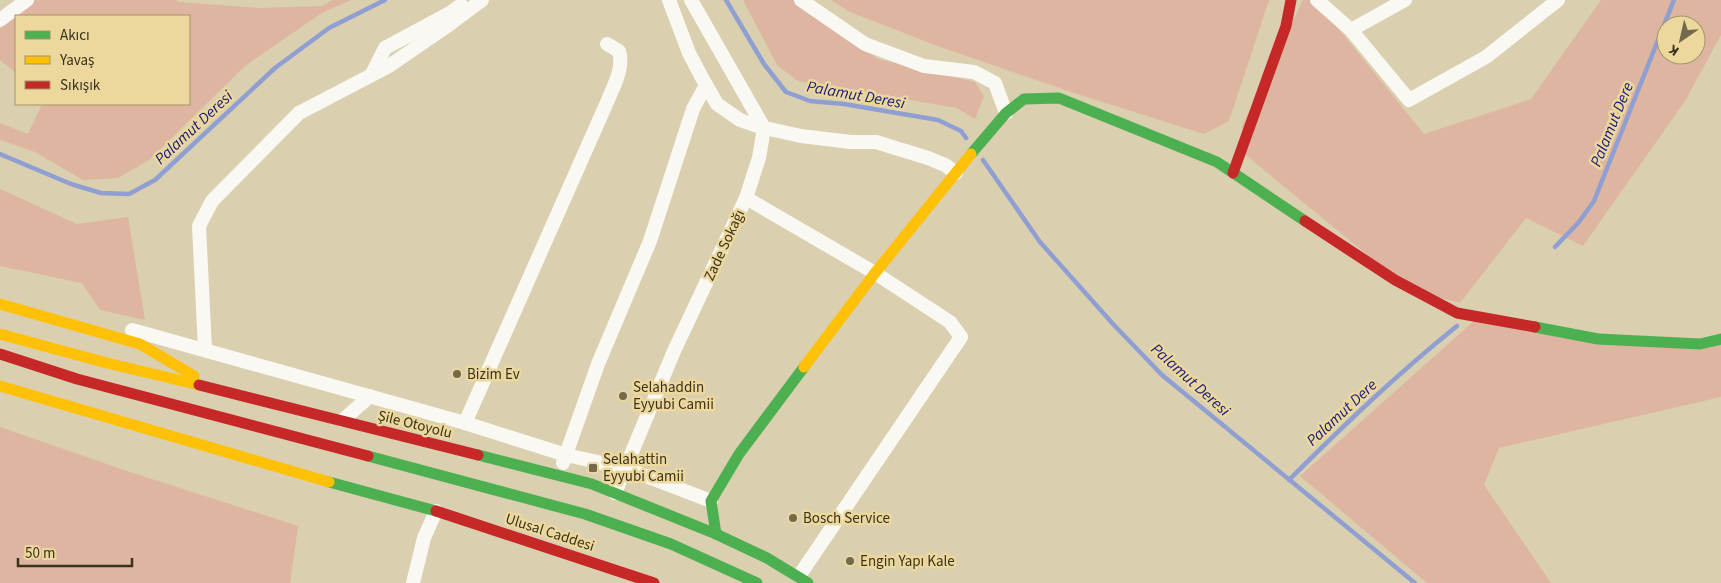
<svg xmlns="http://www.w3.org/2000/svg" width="1721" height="583" font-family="'Source Sans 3',sans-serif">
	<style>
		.green { fill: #deb5a0; fill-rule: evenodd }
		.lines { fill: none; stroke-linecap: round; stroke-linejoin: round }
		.stream { stroke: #909fd2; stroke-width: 4.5 }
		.street { stroke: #f9f8f3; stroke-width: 14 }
		.fast { stroke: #4caf50; stroke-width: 11 }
		.slow { stroke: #ffc107; stroke-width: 11 }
		.jam { stroke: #c62828; stroke-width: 11 }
		.poi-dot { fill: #72694e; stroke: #ecd79d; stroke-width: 2 }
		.labels { text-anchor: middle; stroke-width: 5; stroke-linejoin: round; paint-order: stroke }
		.street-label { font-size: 15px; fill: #3a321a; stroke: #ecd79d }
		.poi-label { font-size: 15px; fill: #3a321a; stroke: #ecd79d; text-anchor: start }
		.water-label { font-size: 16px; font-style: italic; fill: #17197f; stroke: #ecd79d }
	</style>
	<rect width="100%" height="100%" fill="#dacfaf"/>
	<!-- green -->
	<g class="green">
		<polygon points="35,0 176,0 179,2 259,8 322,6 333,0 352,0 323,12 245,66 149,160 118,178 83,180 35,152 0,140 0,123 28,134 42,104 189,104 189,16 16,16 16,73 0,60 0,29"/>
		<polygon points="743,0 793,0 878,59 975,82 984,96 975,119 957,108 798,81 777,65"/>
		<polygon points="831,0 1269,0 1229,121 1204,134 1071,92 943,48 850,12"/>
		<path d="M1303,0H1315L1424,134L1531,99L1601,0H1721V35L1685,101L1583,246L1526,218L1460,303L1409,289L1242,152V126ZM1666,25H1696V55H1666Z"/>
		<polygon points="0,189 77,224 128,217 145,320 100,310 82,283 0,266"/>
		<polygon points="1474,321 1721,345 1721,397 1499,448 1484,485 1551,583 1427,583 1300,476"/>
		<polygon points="0,427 127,471 298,526 290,583 0,583"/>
	</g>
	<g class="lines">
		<!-- stream -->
		<g class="stream">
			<polyline points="726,0 764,64 786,92 810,101 844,104 938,120 961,131 966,138"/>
			<polyline points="0,154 71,184 101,193 129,194 155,180 275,68 329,28 385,0"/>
			<polyline points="983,160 1040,242 1113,324 1162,375 1415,583"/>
			<polyline points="1555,247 1579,222 1594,201 1674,0"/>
			<path d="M1289,480C1344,425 1396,375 1457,326"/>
		</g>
		<!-- street -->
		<g class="street">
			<polyline points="669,0 689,53 701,76 717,104 740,120 760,127 801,136 851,142 876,142 928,158 945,165 956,173"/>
			<polyline points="801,0 865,44 924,66 974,72 995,83 1006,113"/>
			<polyline points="1317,0 1351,30 1409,100 1486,57 1558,0"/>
			<polyline points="0,20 27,0"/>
			<polyline points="1351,30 1405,0"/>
			<polyline points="372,74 385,48 450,13 461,5"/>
			<polyline points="746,198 875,273 950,322 961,337 799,576"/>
			<polyline points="132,330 465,423 566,455 625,468 711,501"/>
			<polyline points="205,349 199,226 212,201 299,113 389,66 450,24 482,0"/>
			<polyline points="343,420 370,396"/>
			<path d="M465,423L608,100C614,85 624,68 619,51L607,44"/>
			<polyline points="563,463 598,364 650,241 693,109 706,85"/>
			<polyline points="615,493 674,351 746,198 759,158 764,128 691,0"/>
			<polyline points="413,583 424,538 436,511"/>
		</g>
		<!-- fast -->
		<g class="fast">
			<polyline points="971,154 1006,113 1024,99 1059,98 1217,162 1305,221"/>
			<polyline points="1535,327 1598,339 1700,344 1721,339"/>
			<polyline points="478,455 592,484 716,534 767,558 808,583"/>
			<polyline points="368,456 585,514 671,544 757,583"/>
			<polyline points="329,482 436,511"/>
			<polyline points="716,534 711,501 739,454 804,367"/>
		</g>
		<!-- slow -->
		<g class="slow">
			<polyline points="0,304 140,344 194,376"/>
			<polyline points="0,334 107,363 199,385"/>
			<polyline points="804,367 875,273 971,154"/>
			<polyline points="0,386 329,482"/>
		</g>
		<!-- jam -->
		<g class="jam">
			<polyline points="1233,173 1286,26 1291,0"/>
			<polyline points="1305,221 1395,280 1457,313 1535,327"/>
			<polyline points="0,354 77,379 368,456"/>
			<polyline points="199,385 478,455"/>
			<polyline points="436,511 654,583"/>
		</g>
	</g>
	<!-- markers -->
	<g class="poi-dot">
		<circle cx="457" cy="374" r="5"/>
		<circle cx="623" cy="396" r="5"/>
		<rect x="588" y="463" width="10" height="10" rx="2.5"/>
		<circle cx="793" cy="518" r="5"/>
		<circle cx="850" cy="561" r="5"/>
	</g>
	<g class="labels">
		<!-- street labels -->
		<g class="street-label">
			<text transform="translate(724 245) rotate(-65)" y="5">Zade Sokağı</text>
			<text transform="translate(415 424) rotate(14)" y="5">Şile Otoyolu</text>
			<text transform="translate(550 532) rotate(18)" y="5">Ulusal Caddesi</text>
		</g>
		<!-- poi labels -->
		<g class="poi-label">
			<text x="467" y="379">Bizim Ev</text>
			<text x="633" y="392">Selahaddin<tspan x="633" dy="17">Eyyubi Camii</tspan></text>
			<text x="603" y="464">Selahattin<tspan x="603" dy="17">Eyyubi Camii</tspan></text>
			<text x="803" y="523">Bosch Service</text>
			<text x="860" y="566">Engin Yapı Kale</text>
		</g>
		<!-- water labels -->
		<g class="water-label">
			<text transform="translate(856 94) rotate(10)" y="6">Palamut Deresi</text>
			<text transform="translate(1611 124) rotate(-68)" y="6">Palamut Dere</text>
			<text transform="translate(193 127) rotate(-43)" y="6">Palamut Deresi</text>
			<text transform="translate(1191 379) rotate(42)" y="6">Palamut Deresi</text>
			<text transform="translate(1341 412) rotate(-43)" y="6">Palamut Dere</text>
		</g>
	</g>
	<!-- legend -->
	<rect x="15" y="15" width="175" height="90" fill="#ecd79d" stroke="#a59569"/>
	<rect x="25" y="31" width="25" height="8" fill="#4caf50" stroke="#a59569"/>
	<text x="60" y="40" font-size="15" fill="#3a321a">Akıcı</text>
	<rect x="25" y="56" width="25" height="8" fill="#ffc107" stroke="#a59569"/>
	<text x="60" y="65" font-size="15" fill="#3a321a">Yavaş</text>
	<rect x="25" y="81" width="25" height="8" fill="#c62828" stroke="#a59569"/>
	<text x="60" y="90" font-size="15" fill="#3a321a">Sıkışık</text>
	<!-- north arrow -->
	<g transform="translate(1681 40) rotate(214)"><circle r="24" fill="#ecd79d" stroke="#a59569"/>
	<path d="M0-4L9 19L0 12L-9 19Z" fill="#72694e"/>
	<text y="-8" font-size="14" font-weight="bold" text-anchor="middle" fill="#3a321a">K</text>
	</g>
	<!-- scale -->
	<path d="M18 558v8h114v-8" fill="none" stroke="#3a321a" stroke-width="2.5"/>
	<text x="25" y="558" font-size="15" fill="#3a321a" stroke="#ecd79d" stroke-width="4" paint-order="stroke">50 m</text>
</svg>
